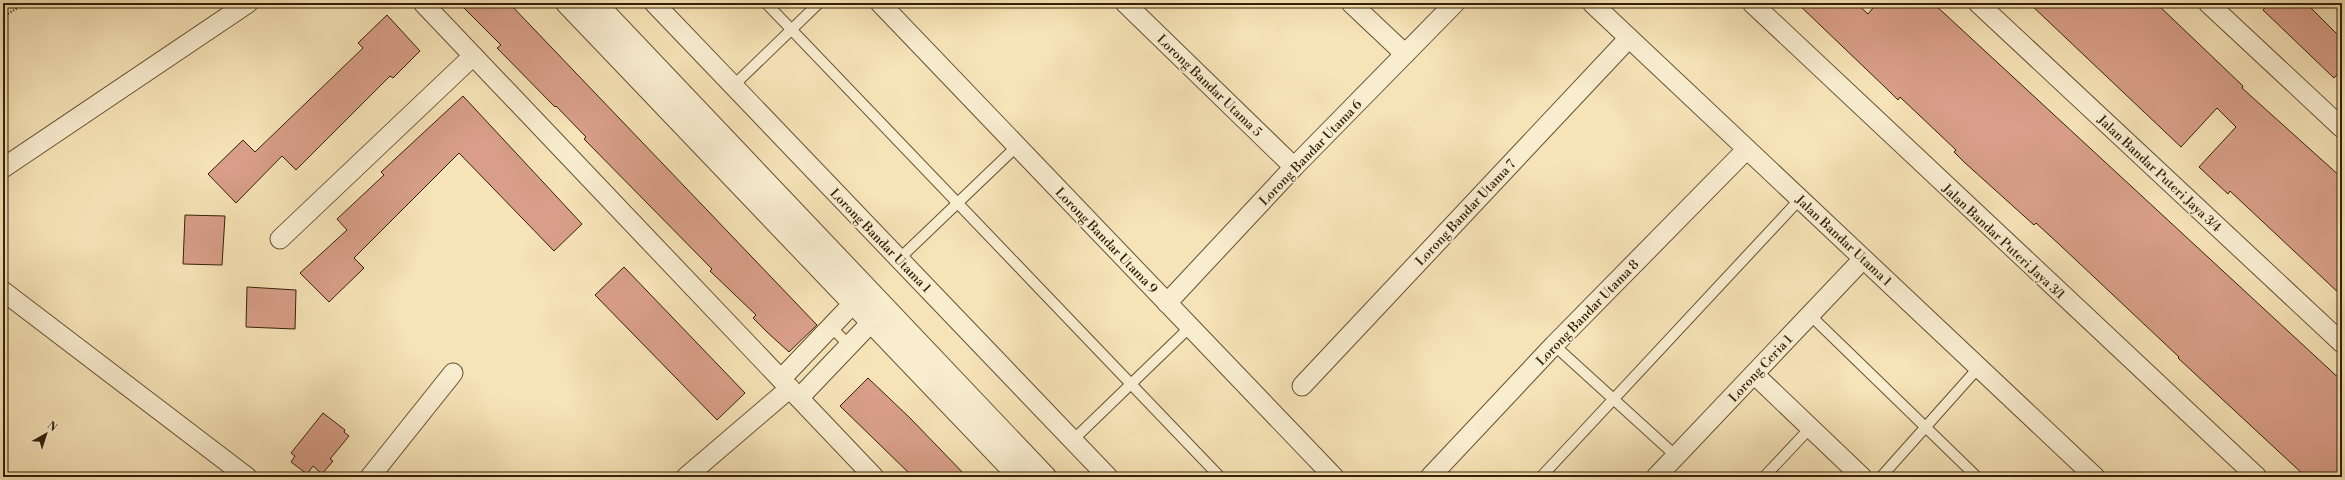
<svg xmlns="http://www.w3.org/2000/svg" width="2345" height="480" font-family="'Libre Bodoni',serif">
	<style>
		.building { fill: #d89e89; stroke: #342106 }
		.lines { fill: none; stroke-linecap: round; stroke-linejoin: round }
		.service-casing { stroke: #645232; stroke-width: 12 }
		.minor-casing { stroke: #645232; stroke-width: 21 }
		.tertiary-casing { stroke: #645232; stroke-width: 24 }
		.path { stroke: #342106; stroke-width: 2.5; stroke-dasharray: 1 2; stroke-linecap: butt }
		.service { stroke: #f9edd0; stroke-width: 10 }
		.minor { stroke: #f9edd0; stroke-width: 19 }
		.tertiary { stroke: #f9edd0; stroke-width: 22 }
		.labels { text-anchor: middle; stroke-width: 3; stroke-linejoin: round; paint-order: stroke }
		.street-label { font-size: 13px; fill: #342106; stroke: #f9edd0 }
	</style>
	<rect width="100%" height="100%" fill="#f6e3b7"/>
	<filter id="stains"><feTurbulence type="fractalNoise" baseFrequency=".005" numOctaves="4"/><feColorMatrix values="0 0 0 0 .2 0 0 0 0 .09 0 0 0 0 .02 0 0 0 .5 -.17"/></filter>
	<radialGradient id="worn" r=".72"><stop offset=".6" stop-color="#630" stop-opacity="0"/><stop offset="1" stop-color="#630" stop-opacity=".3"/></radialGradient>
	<!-- building -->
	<g class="building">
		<polygon points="459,3 509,3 817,325 789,352 768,333 753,318 756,315 710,271 712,269 584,139 586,137 556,106 555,107 497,48 501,45"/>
		<polygon points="1797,3 1856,3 1868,14 1877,3 1933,3 2342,381 2342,477 2306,477 2178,358 2179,357 2061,246 2036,223 2034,225 1964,162 1954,152 1956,150 1900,97 1898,100 1888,90"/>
		<polygon points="2029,3 2156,3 2243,86 2242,88 2342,178 2342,296 2230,191 2228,194 2199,167 2236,127 2217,108 2181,147"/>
		<polygon points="2269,3 2306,3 2342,39 2342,69 2334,78 2263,10"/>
		<polygon points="387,15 420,51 393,78 390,76 296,170 282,156 236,203 208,174 243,140 255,152 363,48 358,43"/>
		<polygon points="463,96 582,224 554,251 459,153 354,258 364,268 329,302 300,273 347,230 337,219 384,175 381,172"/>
		<polygon points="185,215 225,216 222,265 183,264"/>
		<polygon points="624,267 745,393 717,420 595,295"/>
		<polygon points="247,287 296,290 295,329 246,327"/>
		<polygon points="868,378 910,418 967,477 913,477 840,406"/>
		<polygon points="323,413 345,430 344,432 349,436 330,459 333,461 322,474 313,466 307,474 291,462 295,456 291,453"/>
	</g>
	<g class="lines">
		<!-- service casing -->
		<g class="service-casing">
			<g id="service">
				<polyline points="766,3 1220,477"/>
				<polyline points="734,85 819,3"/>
				<polyline points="899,259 1016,147"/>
				<polyline points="1810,315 1977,477"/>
				<polyline points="831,327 849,345"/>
				<polyline points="1554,345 1676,456"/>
				<polyline points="1073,440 1190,327"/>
				<polyline points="1541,477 1800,199"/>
				<polyline points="1764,477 1811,427"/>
				<polyline points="1881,477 1979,367"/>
			</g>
		</g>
		<!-- minor casing -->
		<g class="minor-casing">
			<g id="minor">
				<polyline points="423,3 874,477"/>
				<polyline points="654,3 1108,477"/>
				<polyline points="880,3 1334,477"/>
				<polyline points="1125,3 1294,167"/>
				<polyline points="1351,3 1405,54"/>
				<polyline points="1592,3 2095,477"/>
				<polyline points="1752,3 2257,477"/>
				<polyline points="1978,3 2342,343"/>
				<polyline points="2208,3 2342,128"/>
				<polyline points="3,168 248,3"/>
				<polyline points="280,239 473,56"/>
				<polyline points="3,291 247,477"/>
				<polyline points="1167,303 1294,167 1455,3"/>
				<polyline points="1754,374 1862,477"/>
				<polyline points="781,379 864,292"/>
				<polyline points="1302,386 1629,38"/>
				<polyline points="799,398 882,311"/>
				<polyline points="370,477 453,373"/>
				<polyline points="686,477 790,388"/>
				<polyline points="1430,477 1554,345 1747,149"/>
				<polyline points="1656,477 1863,259"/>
			</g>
		</g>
		<!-- tertiary casing -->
		<g class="tertiary-casing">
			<g id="tertiary">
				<polyline points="567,3 1020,477"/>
				<polyline points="595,3 1045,477"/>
			</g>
		</g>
		<!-- path -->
		<polyline class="path" points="3,17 25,3"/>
		<!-- service -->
		<use href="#service" class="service"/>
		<!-- minor -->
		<use href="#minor" class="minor"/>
		<!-- tertiary -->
		<use href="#tertiary" class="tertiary"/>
	</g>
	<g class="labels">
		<!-- street labels -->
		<g class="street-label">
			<text transform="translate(1210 85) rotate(44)" y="5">Lorong Bandar Utama 5</text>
			<text transform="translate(1310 152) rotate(-46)" y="5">Lorong Bandar Utama 6</text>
			<text transform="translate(2160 173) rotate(43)" y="5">Jalan Bandar Puteri Jaya 3/4</text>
			<text transform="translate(1465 212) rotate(-47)" y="5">Lorong Bandar Utama 7</text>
			<text transform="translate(881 240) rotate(46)" y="5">Lorong Bandar Utama 1</text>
			<text transform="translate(1107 240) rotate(46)" y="5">Lorong Bandar Utama 9</text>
			<text transform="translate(1844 240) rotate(43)" y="5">Jalan Bandar Utama 1</text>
			<text transform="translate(2004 241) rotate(43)" y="5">Jalan Bandar Puteri Jaya 3/1</text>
			<text transform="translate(1587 312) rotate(-46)" y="5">Lorong Bandar Utama 8</text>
			<text transform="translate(1760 368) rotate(-47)" y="5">Lorong Ceria 1</text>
		</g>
	</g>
	<!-- margin -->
	<rect width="2345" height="480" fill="none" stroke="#f6e3b7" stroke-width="16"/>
	<rect x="4" y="4" width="2337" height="472" fill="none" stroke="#342106" stroke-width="2"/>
	<rect x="8" y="8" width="2329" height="464" fill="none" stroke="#342106"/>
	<!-- north arrow -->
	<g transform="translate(46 434) rotate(39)" stroke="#f9edd0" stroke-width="3" paint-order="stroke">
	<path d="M0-3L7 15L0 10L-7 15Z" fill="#342106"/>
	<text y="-6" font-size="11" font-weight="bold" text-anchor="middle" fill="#342106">N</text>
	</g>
	<rect width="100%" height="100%" filter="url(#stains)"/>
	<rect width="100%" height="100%" fill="url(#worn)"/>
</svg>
